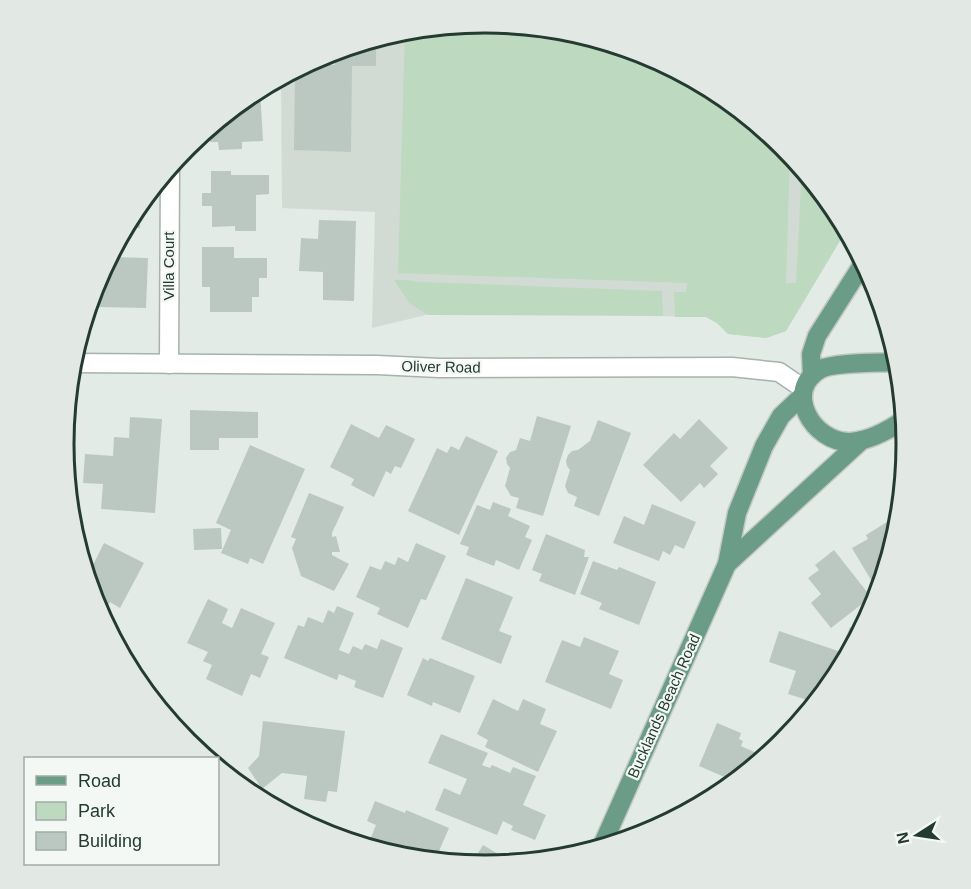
<svg xmlns="http://www.w3.org/2000/svg" width="971" height="889" font-family="Helvetica,sans-serif">
	<style>
		.built { fill: #d1dbd4 }
		.green { fill: #bddac0 }
		.building { fill: #bbc8c1 }
		.lines { fill: none; stroke-linecap: round; stroke-linejoin: round }
		.minor-casing { stroke: #a5b3ac; stroke-width: 21 }
		.major-casing { stroke: #c2c8c5; stroke-width: 21 }
		.minor { stroke: #fff; stroke-width: 18 }
		.major { stroke: #6b9c87; stroke-width: 18 }
		.labels { text-anchor: middle; stroke-width: 4.5; stroke-linejoin: round; paint-order: stroke }
		.street-label { font-size: 15px; fill: #243b31; stroke: #f3f8f4 }
		.rim { fill: none; stroke: #243b31; stroke-width: 3 }
	</style>
	<rect width="100%" height="100%" fill="#e2ebe6"/>
	<!-- built -->
	<polygon class="built" points="486,23 568,31 647,55 720,94 784,146 837,210 847,229 786,331 766,338 728,334 717,323 706,317 438,312 372,328 375,212 282,208 281,77 324,54 404,31"/>
	<!-- green -->
	<g class="green">
		<polygon points="430,28 576,33 647,55 720,94 784,146 790,154 786,283 796,283 802,168 837,210 847,229 786,331 766,338 728,334 717,323 706,317 675,317 674,292 686,292 687,283 398,273 405,30"/>
		<polygon points="394,280 405,280 421,282 662,291 663,316 428,315 409,303"/>
	</g>
	<!-- building -->
	<g class="building">
		<polygon points="376,39 376,66 352,66 351,152 294,150 295,70 305,65 335,65 335,51"/>
		<polygon points="260,89 263,141 242,142 242,149 219,150 218,142 210,142 210,127 251,93"/>
		<polygon points="211,171 231,171 231,175 269,175 269,194 256,195 256,231 235,231 235,226 212,227 212,206 202,206 202,193 211,193"/>
		<polygon points="140,204 140,228 125,228 135,210"/>
		<polygon points="319,220 356,221 354,301 323,300 323,272 299,271 301,238 318,239"/>
		<polygon points="202,247 234,247 234,258 267,258 267,278 259,278 259,297 252,297 252,312 210,312 210,287 202,287"/>
		<polygon points="110,257 148,258 146,308 98,307 91,300 96,283"/>
		<polygon points="190,410 258,412 258,438 219,438 219,450 190,450"/>
		<polygon points="537,416 571,426 543,516 516,508 519,498 511,496 505,486 510,468 507,464 506,458 510,452 516,450 520,438 530,441"/>
		<polygon points="130,417 162,419 155,513 101,509 103,484 83,483 85,454 113,456 114,437 129,438"/>
		<polygon points="699,419 728,448 710,466 718,474 704,488 700,483 681,502 643,465 674,433 680,439"/>
		<polygon points="598,420 631,433 599,516 574,506 577,497 568,493 565,486 570,470 567,466 566,461 568,455 572,451 578,450 590,441"/>
		<polygon points="351,424 379,438 386,425 415,439 401,468 395,466 391,474 386,471 374,497 351,485 354,479 330,467"/>
		<polygon points="466,436 498,451 459,535 408,511 437,448 447,453 451,446 459,450"/>
		<polygon points="250,445 305,469 263,564 250,558 248,564 221,553 231,530 216,523"/>
		<polygon points="309,493 344,507 332,533 332,537 336,536 340,552 332,552 332,555 349,564 334,591 301,576 292,548 296,539 291,537"/>
		<polygon points="493,502 511,509 508,516 530,526 525,537 532,540 519,570 496,560 494,566 466,555 469,547 460,544 477,505 490,510"/>
		<polygon points="652,504 696,522 684,549 675,545 670,555 663,551 659,561 613,543 624,516 644,525"/>
		<polygon points="895,517 900,525 899,527 886,571 871,580 852,548 868,539 866,535"/>
		<polygon points="221,528 222,549 194,550 193,529"/>
		<polygon points="546,534 585,550 584,557 589,557 575,595 539,581 542,574 532,570"/>
		<polygon points="104,543 144,563 120,608 110,602 103,614 99,612 95,606 87,577"/>
		<polygon points="416,543 446,556 426,600 421,599 408,628 377,614 380,608 356,597 370,566 381,570 385,561 395,565 398,557 408,562"/>
		<polygon points="834,550 871,597 831,628 811,603 821,594 808,578 819,570 815,565"/>
		<polygon points="593,561 617,570 619,567 656,582 639,625 599,609 602,603 580,594"/>
		<polygon points="466,578 513,597 499,631 512,636 501,664 441,639"/>
		<polygon points="208,599 228,609 222,623 232,628 241,608 275,623 261,654 269,657 260,678 251,674 242,696 206,679 212,665 203,661 208,652 187,643"/>
		<polygon points="337,606 354,613 339,650 349,654 353,646 362,650 365,644 377,649 381,639 403,648 383,698 354,687 356,681 339,674 337,680 284,658 298,625 304,627 308,617 323,623 328,610 334,613"/>
		<polygon points="850,627 862,632 852,650 842,646"/>
		<polygon points="779,631 841,652 830,687 817,703 788,694 796,671 769,662"/>
		<polygon points="584,637 619,651 609,674 623,680 611,709 545,682 562,640 580,647"/>
		<polygon points="423,658 428,661 430,658 475,676 460,713 433,702 432,706 407,695"/>
		<polygon points="493,699 518,711 523,699 546,709 540,724 557,731 538,772 485,747 488,740 477,734"/>
		<polygon points="263,721 345,731 337,792 328,791 326,802 304,799 307,776 282,773 262,789 248,768 259,756"/>
		<polygon points="717,723 741,733 739,739 743,741 741,746 761,755 757,765 736,782 699,766"/>
		<polygon points="441,734 488,753 482,765 490,768 492,765 510,773 513,767 536,776 523,805 546,815 535,840 511,830 513,826 503,821 497,835 435,810 444,788 460,795 467,779 428,763"/>
		<polygon points="375,801 405,813 406,810 449,828 436,858 404,845 399,857 367,847 376,825 367,821"/>
		<polygon points="483,845 515,864 485,866 471,865"/>
	</g>
	<g class="lines">
		<!-- minor casing -->
		<g class="minor-casing">
			<g id="minor">
				<polyline points="72,363 377,365 439,368 732,367 779,372 804,389"/>
				<polyline points="169,364 170,167"/>
			</g>
		</g>
		<!-- major casing -->
		<g class="major-casing">
			<g id="major">
				<path d="M899,362C882,363 834,362 821,369C782,390 813,443 850,442C870,441 889,430 905,419"/>
				<polyline points="812,376 811,354 817,336 864,262"/>
				<polyline points="727,564 862,440"/>
				<polyline points="601,848 727,564 737,513 764,446 781,416 803,395"/>
			</g>
		</g>
		<!-- minor -->
		<use href="#minor" class="minor"/>
		<!-- major -->
		<use href="#major" class="major"/>
	</g>
	<g class="labels">
		<!-- street labels -->
		<g class="street-label">
			<text transform="translate(169 266) rotate(-90)" y="5">Villa Court</text>
			<text transform="translate(441 367) rotate(1)" y="5">Oliver Road</text>
			<text transform="translate(664 706) rotate(-66)" y="5">Bucklands Beach Road</text>
		</g>
	</g>
	<!-- crop -->
	<path d="M0 0H971V889H0ZM74 444a411 411 0 1 1 822 0a411 411 0 1 1-822 0Z" fill="#e2e9e4" fill-rule="evenodd"/>
	<path class="rim" d="M74 444a411 411 0 1 1 822 0a411 411 0 1 1-822 0Z"/>
	<!-- legend -->
	<rect x="24" y="757" width="195" height="108" fill="#f3f8f4" stroke="#a0aca6" stroke-width="1.5"/>
	<rect x="36" y="776" width="30" height="9" fill="#6b9c87" stroke="#a0aca6" stroke-width="1.5"/>
	<text x="78" y="787" font-size="18" fill="#243b31">Road</text>
	<rect x="36" y="802" width="30" height="18" fill="#bddac0" stroke="#a0aca6" stroke-width="1.5"/>
	<text x="78" y="817" font-size="18" fill="#243b31">Park</text>
	<rect x="36" y="832" width="30" height="18" fill="#bbc8c1" stroke="#a0aca6" stroke-width="1.5"/>
	<text x="78" y="847" font-size="18" fill="#243b31">Building</text>
	<!-- north arrow -->
	<g transform="translate(917 835) rotate(258)" stroke="#f3f8f4" stroke-width="4.5" paint-order="stroke">
	<path d="M0-4.5L10 22L0 15L-10 22Z" fill="#243b31"/>
	<text y="-9" font-size="16" font-weight="bold" text-anchor="middle" fill="#243b31">N</text>
	</g>
</svg>
